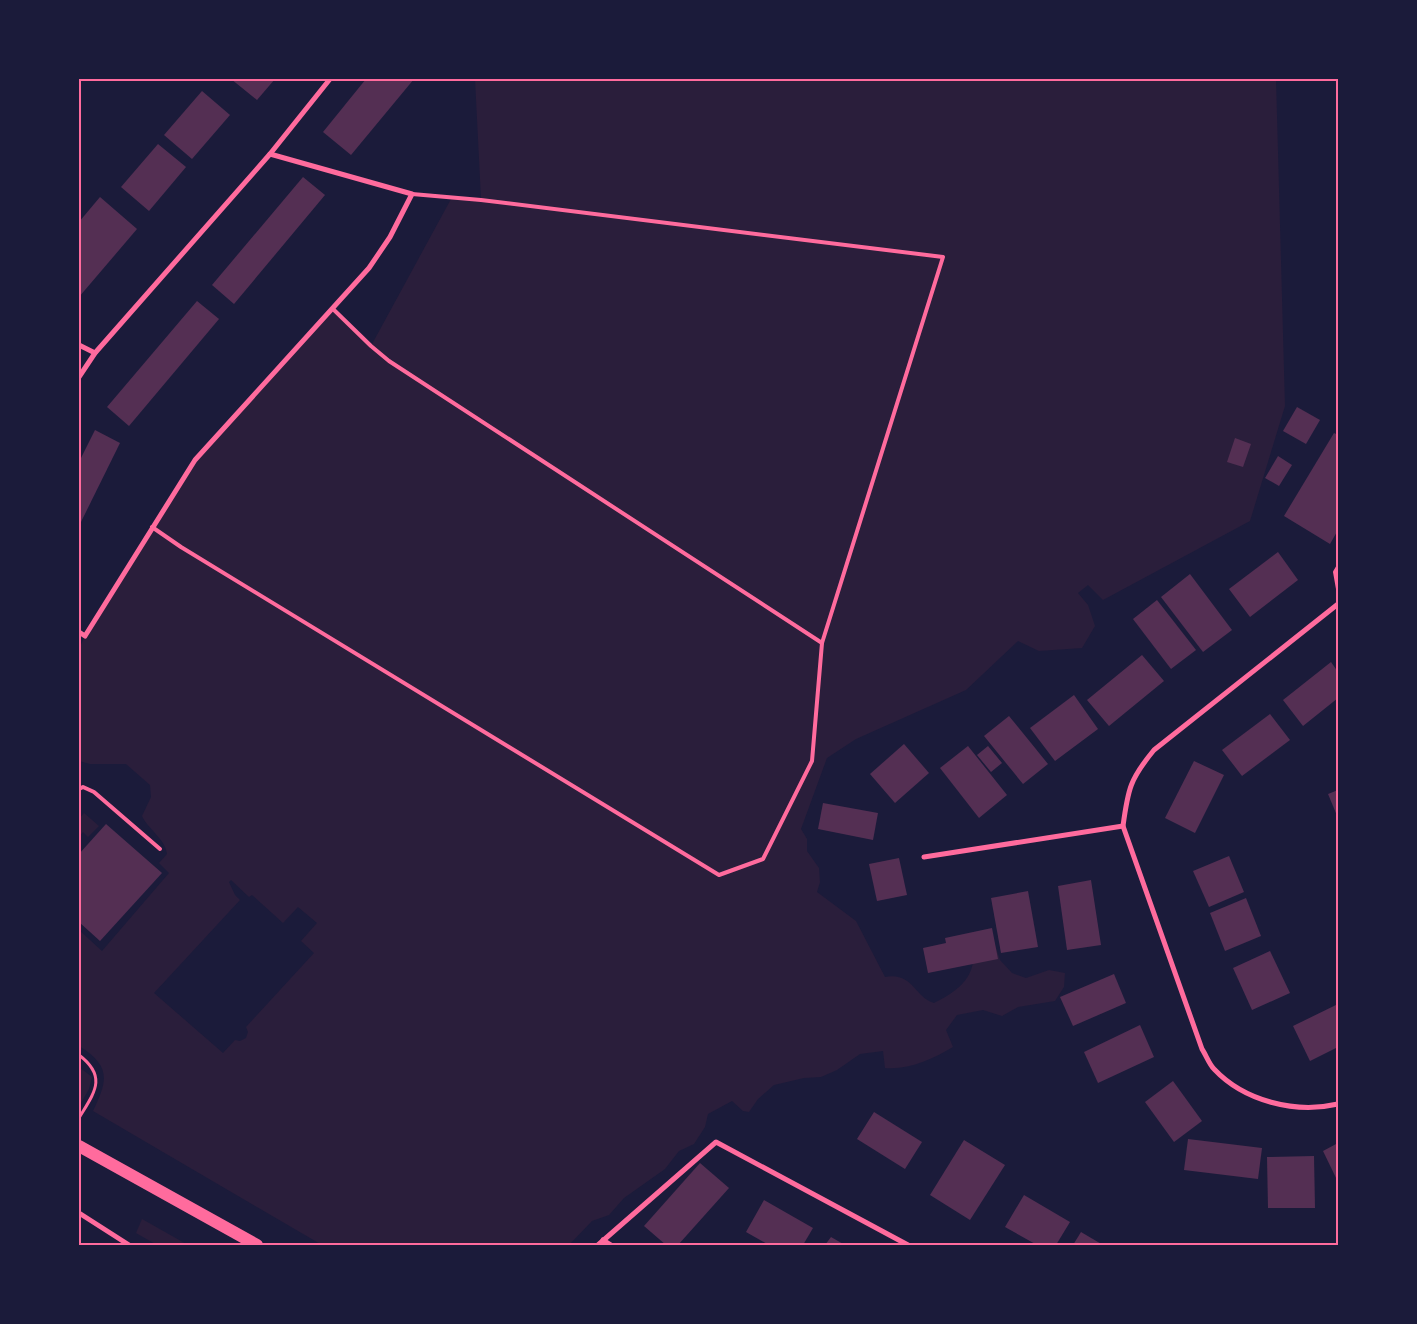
<svg xmlns="http://www.w3.org/2000/svg" width="1417" height="1324" font-family="Figtree,sans-serif">
	<style>
		.green { fill: #2a1e3b; fill-rule: evenodd }
		.building { fill: #542f53 }
		.lines { fill: none; stroke-linecap: round; stroke-linejoin: round }
		.path { stroke: #ff6b9d; stroke-width: 3 }
		.service { stroke: #ff6b9d; stroke-width: 4 }
		.minor { stroke: #ff6b9d; stroke-width: 5 }
		.primary { stroke: #ff6b9d; stroke-width: 12 }
		.neatline { fill: none; stroke: #ff6b9d; stroke-width: 2 }
	</style>
	<rect width="100%" height="100%" fill="#1b1b3a"/>
	<!-- green -->
	<g class="green">
		<path d="M475,79H1276L1285,406L1250,521L1103,600L1088,585L1078,593L1088,605L1095,626L1082,648L1039,651L1018,641L966,690L856,739L827,758L801,829L807,839V851L819,868L820,882L817,892L856,921L885,977C913,972 914,997 934,1003C952,994 970,983 973,962L995,945L1000,960L1012,973L1026,978L1049,970L1065,973L1064,987L1055,1001L1018,1007L1002,1016L983,1010L957,1015L946,1030L953,1047C933,1059 909,1070 885,1068L883,1051L860,1054L837,1070L821,1077L804,1078L774,1085L758,1099L749,1112L743,1111L732,1101L708,1114L705,1127L694,1144L679,1151L665,1169L624,1198L609,1215L592,1221L569,1245H322L93,1111C108,1080 111,1066 79,1046V930L102,951L169,873L159,863L167,854C166,840 148,829 142,816L151,797L150,785L126,764H90L79,761V649L85,636L195,460L333,309L371,346L451,199H481ZM231,880L249,897L252,895L283,923L298,907L317,923L301,941L314,953L246,1027L248,1032L246,1038L240,1041L235,1040L223,1053L154,993L240,900L235,895L229,882Z"/>
		<polygon points="84,813 99,826 88,837 83,832 79,837 79,819"/>
		<polygon points="79,1067 92,1077 89,1089 81,1103 79,1102"/>
		<polygon points="142,1219 188,1245 157,1245 136,1233"/>
	</g>
	<!-- building -->
	<g class="building">
		<polygon points="231,79 275,79 257,100"/>
		<polygon points="366,79 414,79 351,155 323,132"/>
		<polygon points="202,91 230,115 192,159 164,135"/>
		<polygon points="158,144 186,167 149,211 121,187"/>
		<polygon points="303,177 325,195 234,304 212,285"/>
		<polygon points="100,197 137,229 79,297 79,222"/>
		<polygon points="197,301 219,319 129,426 107,407"/>
		<polygon points="1297,407 1320,420 1306,444 1283,431"/>
		<polygon points="95,430 120,443 79,526 79,462"/>
		<polygon points="1334,433 1338,435 1338,530 1330,544 1284,516"/>
		<polygon points="1235,438 1251,444 1243,467 1227,462"/>
		<polygon points="1278,456 1292,465 1279,486 1265,478"/>
		<polygon points="1278,552 1298,580 1250,617 1229,589"/>
		<polygon points="1190,574 1232,630 1203,652 1161,597"/>
		<polygon points="1157,600 1196,650 1171,669 1133,619"/>
		<polygon points="1142,655 1164,681 1109,726 1087,700"/>
		<polygon points="1331,662 1338,672 1338,698 1303,726 1283,700"/>
		<polygon points="1074,695 1098,729 1055,761 1030,728"/>
		<polygon points="1270,714 1290,740 1242,776 1222,750"/>
		<polygon points="1009,716 1048,764 1023,784 984,736"/>
		<polygon points="904,744 929,773 895,803 870,774"/>
		<polygon points="968,746 1007,795 979,818 940,768"/>
		<polygon points="988,746 1002,763 991,772 977,755"/>
		<polygon points="1194,761 1224,775 1195,833 1165,818"/>
		<polygon points="1338,790 1338,818 1328,794"/>
		<polygon points="823,803 878,813 873,840 818,829"/>
		<polygon points="106,824 162,873 100,941 79,922 79,854"/>
		<polygon points="1229,856 1244,892 1209,907 1193,871"/>
		<polygon points="899,858 907,895 877,901 869,864"/>
		<polygon points="1091,880 1101,945 1067,950 1058,886"/>
		<polygon points="1028,891 1038,947 1001,953 991,898"/>
		<polygon points="1246,898 1261,936 1225,951 1210,913"/>
		<polygon points="992,928 998,959 928,973 923,948 946,943 945,938"/>
		<polygon points="1270,951 1290,993 1252,1010 1233,968"/>
		<polygon points="1114,974 1126,1003 1073,1026 1060,997"/>
		<polygon points="1338,1004 1338,1047 1310,1061 1293,1026"/>
		<polygon points="1140,1025 1154,1057 1098,1083 1084,1052"/>
		<polygon points="1173,1081 1202,1121 1174,1142 1145,1102"/>
		<polygon points="874,1112 922,1142 905,1169 857,1139"/>
		<polygon points="1188,1139 1262,1148 1258,1179 1184,1170"/>
		<polygon points="964,1140 1005,1165 970,1220 930,1195"/>
		<polygon points="1338,1143 1338,1182 1323,1151"/>
		<polygon points="1314,1156 1315,1208 1268,1208 1267,1157"/>
		<polygon points="700,1163 729,1188 678,1245 666,1245 644,1226"/>
		<polygon points="1024,1195 1070,1222 1056,1245 1037,1245 1005,1227"/>
		<polygon points="764,1200 813,1228 803,1245 769,1245 746,1232"/>
		<polygon points="1081,1232 1103,1245 1073,1245"/>
		<polygon points="831,1237 845,1245 825,1245"/>
	</g>
	<g class="lines">
		<!-- path -->
		<path class="path" d="M79,1055C108,1077 94,1093 79,1118"/>
		<!-- service -->
		<g class="service">
			<polyline points="333,309 371,346 389,361 822,643"/>
			<polyline points="152,527 181,547 719,875 763,859 812,761 822,643 943,257 481,200 412,194"/>
			<polyline points="1338,567 1335,572 1338,589"/>
			<polyline points="79,789 83,787 94,792 160,849"/>
		</g>
		<!-- minor -->
		<g class="minor">
			<polyline points="79,345 95,353"/>
			<polyline points="79,377 95,353 270,154 330,79"/>
			<path d="M1338,604L1154,750C1130,779 1128,789 1123,826L1202,1049C1206,1055 1209,1064 1214,1069C1244,1101 1295,1114 1338,1104"/>
			<polyline points="79,632 85,636 195,460 369,268 390,237 412,194 270,154"/>
			<polyline points="924,857 1123,826"/>
			<polyline points="79,1213 129,1245"/>
			<polyline points="603,1240 611,1245"/>
			<polyline points="598,1245 716,1142 908,1245"/>
		</g>
		<!-- primary -->
		<polyline class="primary" points="79,1146 257,1245"/>
	</g>
	<!-- border -->
	<rect width="1417" height="1324" fill="none" stroke="#1b1b3a" stroke-width="160"/>
	<rect x="80" y="80" width="1257" height="1164" class="neatline"/>
</svg>
